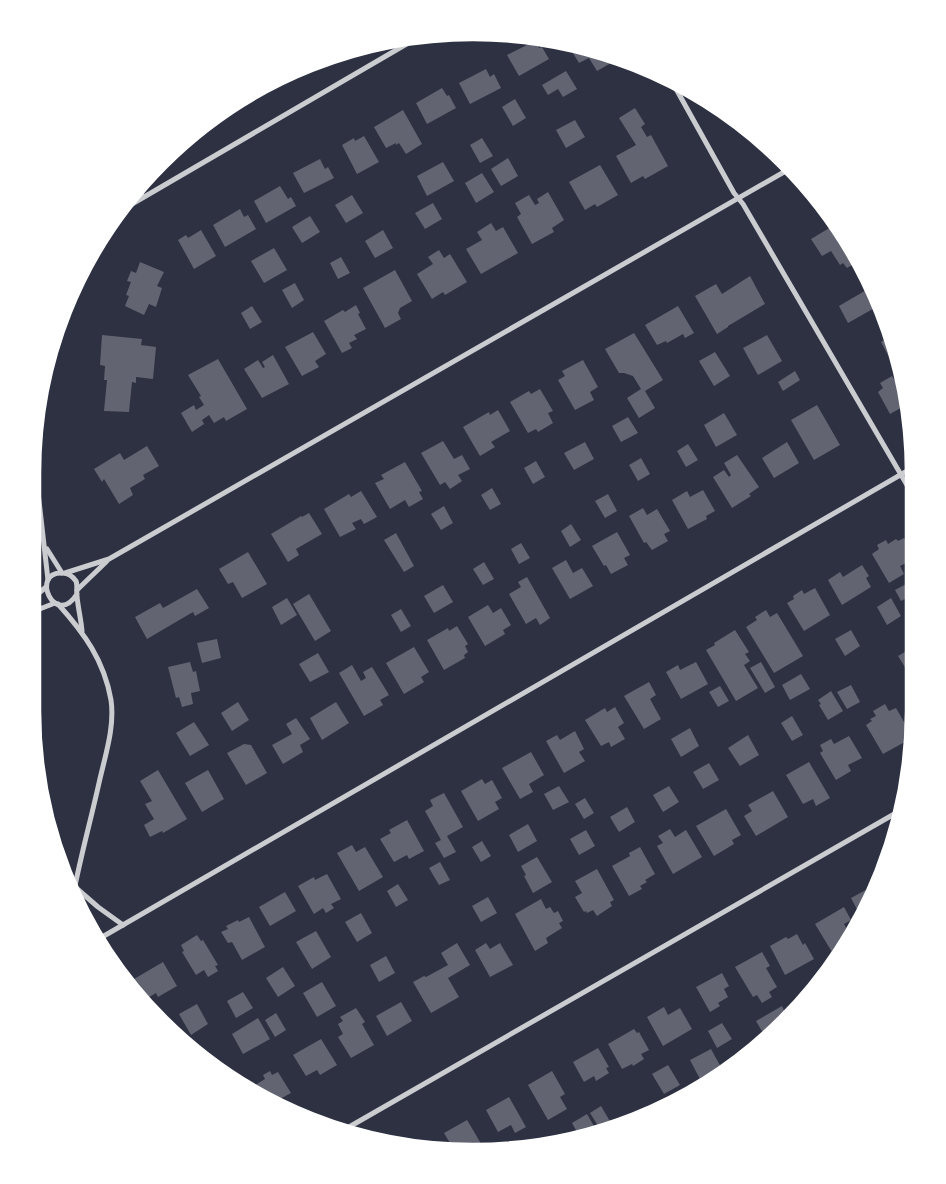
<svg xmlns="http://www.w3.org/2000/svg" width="946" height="1184" font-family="Ubuntu,sans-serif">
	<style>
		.building { fill: #626471 }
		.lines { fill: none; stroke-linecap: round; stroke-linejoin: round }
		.minor { stroke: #caccd0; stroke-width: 5 }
		.rim { fill: none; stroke: #fff; stroke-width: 2.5 }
	</style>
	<rect width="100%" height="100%" fill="#2d3142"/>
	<!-- building -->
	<g class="building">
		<polygon points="535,41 539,48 542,47 549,59 519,76 507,55"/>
		<polygon points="554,41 588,46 617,57 618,59 597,71 589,58 579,63 568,45 559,50"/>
		<polygon points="486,69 490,77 494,74 501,88 470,104 459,83"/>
		<polygon points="566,71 577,89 563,97 558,89 548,95 542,85"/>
		<polygon points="442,88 447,96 449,95 456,108 427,124 416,103"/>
		<polygon points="515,99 526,118 513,126 502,107"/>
		<polygon points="635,108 645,124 641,127 647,137 651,135 668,166 645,179 643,176 631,183 616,156 636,145 619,118"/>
		<polygon points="403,110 422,144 406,154 399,143 396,145 396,143 386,148 374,127"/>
		<polygon points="575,120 585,137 566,148 556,130"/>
		<polygon points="364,136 379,162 357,174 342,145 354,138 355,141"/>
		<polygon points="482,138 493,156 480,163 470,145"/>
		<polygon points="508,158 518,176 501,186 491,169"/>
		<polygon points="320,159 325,169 328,167 334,178 304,193 293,173"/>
		<polygon points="443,162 454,181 427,196 417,176"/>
		<polygon points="600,165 618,195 597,207 595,204 585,210 569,182"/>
		<polygon points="482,173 494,192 476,203 465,183"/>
		<polygon points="280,186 288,199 291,197 296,206 266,223 254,201"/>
		<polygon points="548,192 564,220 552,228 554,232 532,244 517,217 521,214 515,203 529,195 535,205 539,203 537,199"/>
		<polygon points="352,195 363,213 346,223 335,205"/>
		<polygon points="433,203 442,219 425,229 415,213"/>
		<polygon points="240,209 244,217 248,215 256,229 225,247 213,225"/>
		<polygon points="310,216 320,232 302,243 292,227"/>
		<polygon points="491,223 496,231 503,227 518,253 481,274 466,249 482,240 477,232"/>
		<polygon points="836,224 856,252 854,253 859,261 847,268 843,263 840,265 831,251 822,256 811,239"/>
		<polygon points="201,230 216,256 194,269 178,240 186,235 188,238"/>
		<polygon points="383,230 393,248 375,258 365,241"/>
		<polygon points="274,248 287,270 264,283 251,261"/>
		<polygon points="439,250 444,258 450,254 467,282 445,295 443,292 432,299 417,274 433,264 428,257"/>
		<polygon points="341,257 350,273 338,279 330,263"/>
		<polygon points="140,262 164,272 157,286 162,288 156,307 149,304 144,315 125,306 129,296 126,295 131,282 127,281 131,271 136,273"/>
		<polygon points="395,270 412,301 400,308 398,313 401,319 385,328 363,288"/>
		<polygon points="750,276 765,304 728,326 728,327 717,334 695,296 716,284 722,294"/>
		<polygon points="295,283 304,300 292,308 282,290"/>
		<polygon points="868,289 878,306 848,323 839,306"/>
		<polygon points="356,305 360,313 358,314 366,329 354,335 357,339 349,343 352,348 342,353 324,321 343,310 345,312"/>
		<polygon points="252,306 262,322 250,329 241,313"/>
		<polygon points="678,306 694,333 685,338 683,334 667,343 666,341 657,345 645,325"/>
		<polygon points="313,332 326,354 315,361 319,367 302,376 285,347"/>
		<polygon points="634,333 663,380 645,391 655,408 639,418 627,398 641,389 633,376 624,373 619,373 605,349"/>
		<polygon points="102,335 142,339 141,345 156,347 153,379 136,377 136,383 132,382 129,412 104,411 107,380 104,380 105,366 100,365"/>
		<polygon points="767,335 782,361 758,375 743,348"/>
		<polygon points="892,335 896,353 889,357 881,342"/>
		<polygon points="715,352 730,376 714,386 699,361"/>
		<polygon points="273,355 289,384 262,398 244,369 258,360 263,368 265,367 262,362"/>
		<polygon points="218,359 247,409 226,421 224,417 214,423 209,415 202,420 204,424 192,432 181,413 194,405 196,410 204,405 199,397 201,396 188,375"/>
		<polygon points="583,360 598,387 590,392 594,400 575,410 558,380 565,376 562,371"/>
		<polygon points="795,371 800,380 783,391 778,382"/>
		<polygon points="892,376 896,382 901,379 906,405 890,414 878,392 883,388 880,383"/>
		<polygon points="540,389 553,411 548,413 553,423 538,432 536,429 528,433 510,402 529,391 531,394"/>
		<polygon points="817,405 840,445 814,460 791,420"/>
		<polygon points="498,410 510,431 491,442 495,447 480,456 463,427 489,412 490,415"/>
		<polygon points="724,413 737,435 716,447 704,425"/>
		<polygon points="628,417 638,433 621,442 612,426"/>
		<polygon points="443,441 454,459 462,455 470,469 458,475 462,481 450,489 445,482 440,485 421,453"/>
		<polygon points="585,442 594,459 574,470 564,453"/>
		<polygon points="787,442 799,463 774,478 762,458"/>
		<polygon points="688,444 698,460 686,467 677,451"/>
		<polygon points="147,446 159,466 143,475 145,479 130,488 133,495 119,504 104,479 102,482 94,469 120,453 124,460"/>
		<polygon points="737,455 759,487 749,494 751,496 732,508 713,477 724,470 729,477 731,475 724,463"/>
		<polygon points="641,458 650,474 638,481 629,465"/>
		<polygon points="536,461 545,477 533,484 524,468"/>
		<polygon points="405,462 422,491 419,492 423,499 409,507 405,500 390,509 375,483 384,479 381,475"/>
		<polygon points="492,488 501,504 490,510 481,495"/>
		<polygon points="703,490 715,511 706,516 707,519 688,529 672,500 687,491 690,497"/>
		<polygon points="361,491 377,517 364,524 361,519 352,523 356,529 340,537 324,509 349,494 351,497"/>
		<polygon points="608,494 617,511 605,518 595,501"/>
		<polygon points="444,506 453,523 441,530 431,514"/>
		<polygon points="643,508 647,515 657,509 670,531 664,534 668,541 652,550 646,542 644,543 629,516"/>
		<polygon points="309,513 322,534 296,549 299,555 288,562 271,534 301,516 302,517"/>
		<polygon points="571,524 581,540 570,547 561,531"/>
		<polygon points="617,532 630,555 624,558 628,565 611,574 606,565 604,566 592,546"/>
		<polygon points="396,533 414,566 404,572 384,540"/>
		<polygon points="904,538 912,552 906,555 910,561 900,566 904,574 889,583 872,554 879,549 877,545 886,540 888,544 896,539 898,541"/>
		<polygon points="521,543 530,558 519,564 511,549"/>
		<polygon points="248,552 267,584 242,598 233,582 228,584 219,569"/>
		<polygon points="566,560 573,573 582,568 593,586 570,599 552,568"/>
		<polygon points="484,562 494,579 483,585 473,569"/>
		<polygon points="862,565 869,576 866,578 871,587 842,605 828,580 840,572 843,577"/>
		<polygon points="527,577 550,618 540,625 536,618 526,624 509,594 521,587 518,582"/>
		<polygon points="910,582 914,589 914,594 901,601 895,590"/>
		<polygon points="443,585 453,602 434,613 424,596"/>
		<polygon points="815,588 830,615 804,631 787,603 794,599 793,596 802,590 804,594"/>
		<polygon points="197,589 209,608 195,616 193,612 147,639 135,617 160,603 163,608"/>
		<polygon points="309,594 331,631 315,641 293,604"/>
		<polygon points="287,598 297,615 281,625 272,607"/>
		<polygon points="891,598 901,616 887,625 877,607"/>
		<polygon points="488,605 493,613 501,608 511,625 503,630 505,634 485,646 468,617"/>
		<polygon points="401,609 411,626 401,632 391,615"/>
		<polygon points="766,610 770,617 777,613 803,656 774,673 746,627 757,620 755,617"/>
		<polygon points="457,626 468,644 465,646 468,652 464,655 465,658 444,670 427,640 448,628 449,631"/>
		<polygon points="735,630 749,652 745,654 750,661 744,665 758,688 736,701 706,650 715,645 714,643"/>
		<polygon points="851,630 860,646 845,656 835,639"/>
		<polygon points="217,639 221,658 202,663 197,643"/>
		<polygon points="915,646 915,668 908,672 898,656"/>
		<polygon points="414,647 429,672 421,677 424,682 404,694 386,663"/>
		<polygon points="318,653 329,672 310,682 299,664"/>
		<polygon points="190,662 193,672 196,671 200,691 191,693 193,704 182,707 179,697 176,698 168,667"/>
		<polygon points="696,662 708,684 681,699 666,672 678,665 680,670"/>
		<polygon points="761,662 775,687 765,693 750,668"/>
		<polygon points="352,665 361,681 366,678 363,672 372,667 389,695 380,700 383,705 364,716 339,673"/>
		<polygon points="801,674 810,689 790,700 782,685"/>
		<polygon points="649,682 656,695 650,699 661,719 644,729 624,696"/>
		<polygon points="851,685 860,702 847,709 837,692"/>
		<polygon points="720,686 729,701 718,707 709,692"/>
		<polygon points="831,691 843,711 828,720 819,705 821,704 818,700"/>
		<polygon points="238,702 249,720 232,731 221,713"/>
		<polygon points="336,702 349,723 322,740 310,718"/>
		<polygon points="885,704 889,711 896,708 912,736 912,738 883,754 866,725 872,721 870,719 876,716 873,711"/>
		<polygon points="615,707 624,723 618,727 625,739 611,747 609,742 601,746 585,720 605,708 607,712"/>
		<polygon points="915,708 915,711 913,727 905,713"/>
		<polygon points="792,716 803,735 792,741 781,723"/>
		<polygon points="32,717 40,718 38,734 34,733"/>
		<polygon points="296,718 310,739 300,745 303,752 283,764 272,745 292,734 286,724"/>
		<polygon points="194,722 209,745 190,756 176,733"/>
		<polygon points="690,728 699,746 681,757 671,739"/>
		<polygon points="575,731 584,749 579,752 585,761 564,773 546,741 557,735 560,740"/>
		<polygon points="748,735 759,755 740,766 728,748"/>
		<polygon points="849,736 862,758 848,765 851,771 836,780 820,753 823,751 820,745 831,739 834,744"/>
		<polygon points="244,744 251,745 267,773 246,785 227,753"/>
		<polygon points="531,752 544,775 529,784 533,792 520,799 502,768"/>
		<polygon points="809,762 830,798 816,806 813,799 803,804 786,775"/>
		<polygon points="709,763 719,780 703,789 693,772"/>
		<polygon points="158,770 187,819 163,833 162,831 150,837 144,825 154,819 145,804 152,801 140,781"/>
		<polygon points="208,770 224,799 202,812 185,783"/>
		<polygon points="482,779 485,784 492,780 502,798 495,802 499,809 478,821 461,791"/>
		<polygon points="559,786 569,802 553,810 544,794"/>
		<polygon points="669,786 679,802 663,812 653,795"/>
		<polygon points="773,791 788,817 756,836 744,816 752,811 748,805"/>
		<polygon points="444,793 463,827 447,836 456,852 444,858 435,843 441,840 425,811 433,806 430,800"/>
		<polygon points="585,798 594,813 584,819 575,804"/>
		<polygon points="627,807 635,822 619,832 610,817"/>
		<polygon points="726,809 741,835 732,840 734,844 714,856 696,826"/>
		<polygon points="407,820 424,851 409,859 407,855 394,862 380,839 391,833 389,830"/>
		<polygon points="528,824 537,841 518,852 509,835"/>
		<polygon points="670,829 675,837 686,830 702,857 673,874 657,846 663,843 658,836"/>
		<polygon points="586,830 595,846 579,855 570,839"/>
		<polygon points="482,841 491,856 481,862 472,847"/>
		<polygon points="352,845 356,852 365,847 383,877 359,891 337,853"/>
		<polygon points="640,847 655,874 645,880 647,882 640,886 642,889 629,896 612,866 630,856 629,853"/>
		<polygon points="537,857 552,882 533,893 524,876 526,875 521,866"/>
		<polygon points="440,862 450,880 439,885 429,868"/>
		<polygon points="597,869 614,900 610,902 612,906 597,916 593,910 587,913 586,911 584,912 575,897 582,893 575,881"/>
		<polygon points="327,874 341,899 331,904 334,908 326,913 323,908 314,914 298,886 314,877 315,880"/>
		<polygon points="398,884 408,900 396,907 387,891"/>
		<polygon points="873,886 876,890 861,917 851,898"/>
		<polygon points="285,892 296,911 270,926 259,907"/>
		<polygon points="488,897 497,913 481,922 472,906"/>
		<polygon points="541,899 546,909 550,907 554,913 558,911 563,921 559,923 562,928 546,938 548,943 535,951 515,914"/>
		<polygon points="844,907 851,920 844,924 849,933 839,939 843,945 832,952 815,924"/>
		<polygon points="361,913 372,933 357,942 345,922"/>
		<polygon points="249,917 265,947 242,960 232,942 228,943 221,932 228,929 226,926 238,920 239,922"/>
		<polygon points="316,931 331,957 312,969 296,942"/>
		<polygon points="797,934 803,945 805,943 814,959 785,975 770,946 786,937 788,939"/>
		<polygon points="197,935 201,941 203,940 218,965 215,966 218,971 208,977 204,970 196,975 182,952 184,951 181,945"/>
		<polygon points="457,943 470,965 448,978 459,997 431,1013 413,982 424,976 426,977 448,965 441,953"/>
		<polygon points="486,943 490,949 500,943 513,965 490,977 475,950"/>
		<polygon points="762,952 770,966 766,968 777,987 769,992 772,997 762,1003 757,995 753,997 735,967"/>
		<polygon points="386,956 395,973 379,982 370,965"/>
		<polygon points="163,962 177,986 158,997 156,993 146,999 134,979"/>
		<polygon points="283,967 295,986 278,997 266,978"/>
		<polygon points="722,973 729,986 724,989 728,997 718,1003 720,1006 710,1012 696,987"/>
		<polygon points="322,982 336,1006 317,1017 303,993"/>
		<polygon points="243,992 253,1008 236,1018 227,1001"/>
		<polygon points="401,1002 412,1021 387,1036 376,1016"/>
		<polygon points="197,1004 208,1024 191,1035 179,1014"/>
		<polygon points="782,1006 787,1017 767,1040 756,1021"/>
		<polygon points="664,1007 668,1015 680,1008 692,1029 663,1046 647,1017"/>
		<polygon points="356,1008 365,1022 362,1024 374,1045 351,1058 338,1037 343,1034 338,1024 343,1021 340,1017"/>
		<polygon points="276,1013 286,1030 275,1037 265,1020"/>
		<polygon points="258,1018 270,1039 243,1054 232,1034"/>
		<polygon points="722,1023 732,1039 717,1048 708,1031"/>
		<polygon points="634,1029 637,1033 639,1032 649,1050 641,1054 644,1059 633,1066 632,1064 622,1069 608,1044"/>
		<polygon points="321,1039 337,1065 320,1075 317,1070 306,1076 293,1055"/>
		<polygon points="598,1048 609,1067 606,1068 609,1073 596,1081 594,1076 584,1082 573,1062"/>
		<polygon points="711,1049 722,1069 701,1081 690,1060"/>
		<polygon points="668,1065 680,1085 664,1094 652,1074"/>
		<polygon points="270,1071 272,1075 278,1072 291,1093 280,1099 285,1107 252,1093 247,1090 265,1079 263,1075"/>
		<polygon points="552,1071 565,1094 560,1097 567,1109 548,1120 528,1085"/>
		<polygon points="509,1097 526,1127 515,1133 511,1125 498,1132 486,1110"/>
		<polygon points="601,1106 611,1123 600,1129 590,1113"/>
		<polygon points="587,1114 598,1133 581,1139 572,1123"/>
		<polygon points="467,1120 476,1135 485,1151 473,1153 454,1150 444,1133"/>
	</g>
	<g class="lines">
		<!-- minor -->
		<g class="minor">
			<polyline points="670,78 734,193 743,204 914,497"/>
			<polyline points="137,188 143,197"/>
			<polyline points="120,211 422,35"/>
			<polyline points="44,387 38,457 38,492 48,580"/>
			<polyline points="47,549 62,573"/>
			<polyline points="65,573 109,559 791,168"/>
			<polyline points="77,590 107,561"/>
			<path d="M77,594C55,629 29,571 63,573C68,573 73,577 76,581C78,586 76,591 77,596C78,608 81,619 82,631"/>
			<polyline points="32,599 46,587"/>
			<path d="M58,604C84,633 104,660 111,700C115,727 105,756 99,783C91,819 81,855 74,891"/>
			<polyline points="32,612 55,603"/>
			<polyline points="75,887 98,907 123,925"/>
			<polyline points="97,940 914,467"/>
			<polyline points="342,1131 903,809"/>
		</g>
	</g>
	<!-- crop -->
	<path d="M0 0H946V1184H0ZM473 40H473A433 433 0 0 1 906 473V711A433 433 0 0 1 473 1144H473A433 433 0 0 1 40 711V473A433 433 0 0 1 473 40Z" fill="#fff" fill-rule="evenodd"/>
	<path class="rim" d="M473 40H473A433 433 0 0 1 906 473V711A433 433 0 0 1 473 1144H473A433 433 0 0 1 40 711V473A433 433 0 0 1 473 40Z"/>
</svg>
